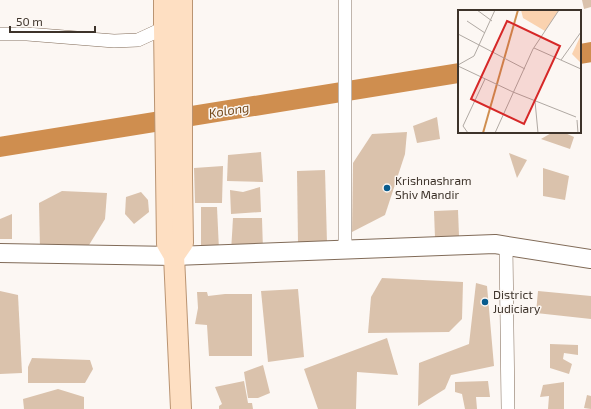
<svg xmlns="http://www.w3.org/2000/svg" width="591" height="409" font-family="'Exo 2',sans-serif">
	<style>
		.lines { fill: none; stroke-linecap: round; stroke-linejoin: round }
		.river { stroke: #cf8e4f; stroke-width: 20 }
		.building { fill: #dac2ac }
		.street-casing { stroke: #816b58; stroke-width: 14 }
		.secondary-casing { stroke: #816b58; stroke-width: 20 }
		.primary-casing { stroke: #ba9472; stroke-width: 22 }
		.street { stroke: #fff; stroke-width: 13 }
		.secondary { stroke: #fff; stroke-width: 18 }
		.primary { stroke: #fedfc2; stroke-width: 20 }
		.poi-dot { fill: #085b8d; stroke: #fcf7f3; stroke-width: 1.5 }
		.labels { text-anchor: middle; stroke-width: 3; stroke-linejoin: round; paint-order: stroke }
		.poi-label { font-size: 12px; fill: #3d332a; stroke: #fcf7f3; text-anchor: start }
		.water-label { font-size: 13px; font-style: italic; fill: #774b1c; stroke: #fcf7f3 }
		.inset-river { fill: none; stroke: #cf8e4f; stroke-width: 2 }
		.inset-road { fill: none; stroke: #b0a9a3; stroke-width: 1 }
		.view { fill: #d62828; fill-opacity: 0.15; stroke: #d62828; stroke-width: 2 }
		.inset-edge { fill: none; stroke: #3d332a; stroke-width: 2 }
	</style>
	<rect width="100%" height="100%" fill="#fcf7f3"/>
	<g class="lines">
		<!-- river -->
		<g class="river">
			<polyline points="580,54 591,52"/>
			<polyline points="0,147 459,73"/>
		</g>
	</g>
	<!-- building -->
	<g class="building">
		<polygon points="582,0 591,0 591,7 584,9"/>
		<polygon points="437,117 440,139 417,143 413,126"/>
		<polygon points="407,132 405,154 385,215 352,232 353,163 372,134"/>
		<polygon points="553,132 563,132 574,137 570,149 541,139"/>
		<polygon points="261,152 263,182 227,181 228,155"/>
		<polygon points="509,153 527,160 517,178"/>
		<polygon points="223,166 222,203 195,203 194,168"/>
		<polygon points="543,168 569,176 565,200 543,196"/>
		<polygon points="325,170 327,243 298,243 297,171"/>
		<polygon points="260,187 261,212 231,214 230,190 243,192"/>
		<polygon points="62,191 107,193 105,219 89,245 62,252 40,250 39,203"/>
		<polygon points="141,192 148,200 149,212 134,224 125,214 126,197"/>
		<polygon points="201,207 217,207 219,250 201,251"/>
		<polygon points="458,210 459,236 435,238 434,211"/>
		<polygon points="12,214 12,239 0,239 0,219"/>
		<polygon points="233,218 262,218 263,251 231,252"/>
		<polygon points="382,278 463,282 462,319 449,332 368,333 371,297"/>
		<polygon points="476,283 487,286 494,366 451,375 445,389 418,406 419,363 469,344"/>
		<polygon points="298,289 304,357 268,362 261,291"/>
		<polygon points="0,291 18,295 22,373 0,374"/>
		<polygon points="538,291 591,296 591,319 536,313"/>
		<polygon points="197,292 207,292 208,296 225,294 252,294 252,356 209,356 207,325 195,324 198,308"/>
		<polygon points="387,338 398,375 357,372 356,409 318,409 304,369"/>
		<polygon points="550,344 578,345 578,355 564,353 563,359 572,364 569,374 550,368"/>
		<polygon points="32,358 90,360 93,369 85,383 28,383 28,367"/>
		<polygon points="263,365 270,393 258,398 248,398 244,372"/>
		<polygon points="244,381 248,403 252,403 253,409 219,409 219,406 222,404 215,387"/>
		<polygon points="488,381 490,397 476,397 477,409 465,409 462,394 455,392 455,382"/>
		<polygon points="564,382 564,409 548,409 549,396 540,397 543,385"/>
		<polygon points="58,389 84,397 84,409 24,409 23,399"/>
		<polygon points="587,395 591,396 591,409 584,408"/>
	</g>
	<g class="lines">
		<!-- street casing -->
		<g class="street-casing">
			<g id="street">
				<polyline points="345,0 345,250"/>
				<polyline points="0,34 27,34 114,41 138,40 164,28"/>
				<polyline points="506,245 508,409"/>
			</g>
		</g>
		<!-- secondary casing -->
		<g class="secondary-casing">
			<polyline id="secondary" points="0,253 174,256 495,244 591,259"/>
		</g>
		<!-- primary casing -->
		<g class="primary-casing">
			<g id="primary">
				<polyline points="164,0 164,28 167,244 174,256 181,409"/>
				<polyline points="174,256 183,243 182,178 182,0"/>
			</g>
		</g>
		<!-- street -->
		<use href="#street" class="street"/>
		<!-- secondary -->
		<use href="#secondary" class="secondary"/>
		<!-- primary -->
		<use href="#primary" class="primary"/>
	</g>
	<!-- markers -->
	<g class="poi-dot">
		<circle cx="387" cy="188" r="4"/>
		<circle cx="485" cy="302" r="4"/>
	</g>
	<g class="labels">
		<!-- poi labels -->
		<g class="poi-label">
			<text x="395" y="185">Krishnashram<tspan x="395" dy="14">Shiv Mandir</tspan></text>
			<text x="493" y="299">District<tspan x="493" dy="14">Judiciary</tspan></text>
		</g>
		<!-- water labels -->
		<g class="water-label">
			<text transform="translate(229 110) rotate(-9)" y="5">Kolong</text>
		</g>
	</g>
	<!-- overview -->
	<g transform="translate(458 10)">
		<rect width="123" height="123" fill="#fcf7f3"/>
		<path d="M63,0H101L87,21L65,8ZM123,25V53L114,44Z" fill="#fad2af"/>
		<path class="inset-river" d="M25,123L60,0"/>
		<path class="inset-road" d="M19,0L34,11M9,11L27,23M0,24L67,59M76,38L123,59M103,50L123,22M0,55L16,46L37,0M0,56L55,82L118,107M77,91L80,123M119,110L120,123M10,123L5,116L27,69M37,123L75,39L101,0"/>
		<path class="view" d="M49,11L102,36L66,114L13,89Z"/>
		<rect width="123" height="123" class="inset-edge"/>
	</g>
	<!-- scale -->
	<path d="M10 26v6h85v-6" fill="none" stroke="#3d332a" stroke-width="2"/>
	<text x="16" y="26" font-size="12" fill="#3d332a" stroke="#fcf7f3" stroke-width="3" paint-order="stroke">50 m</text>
</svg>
